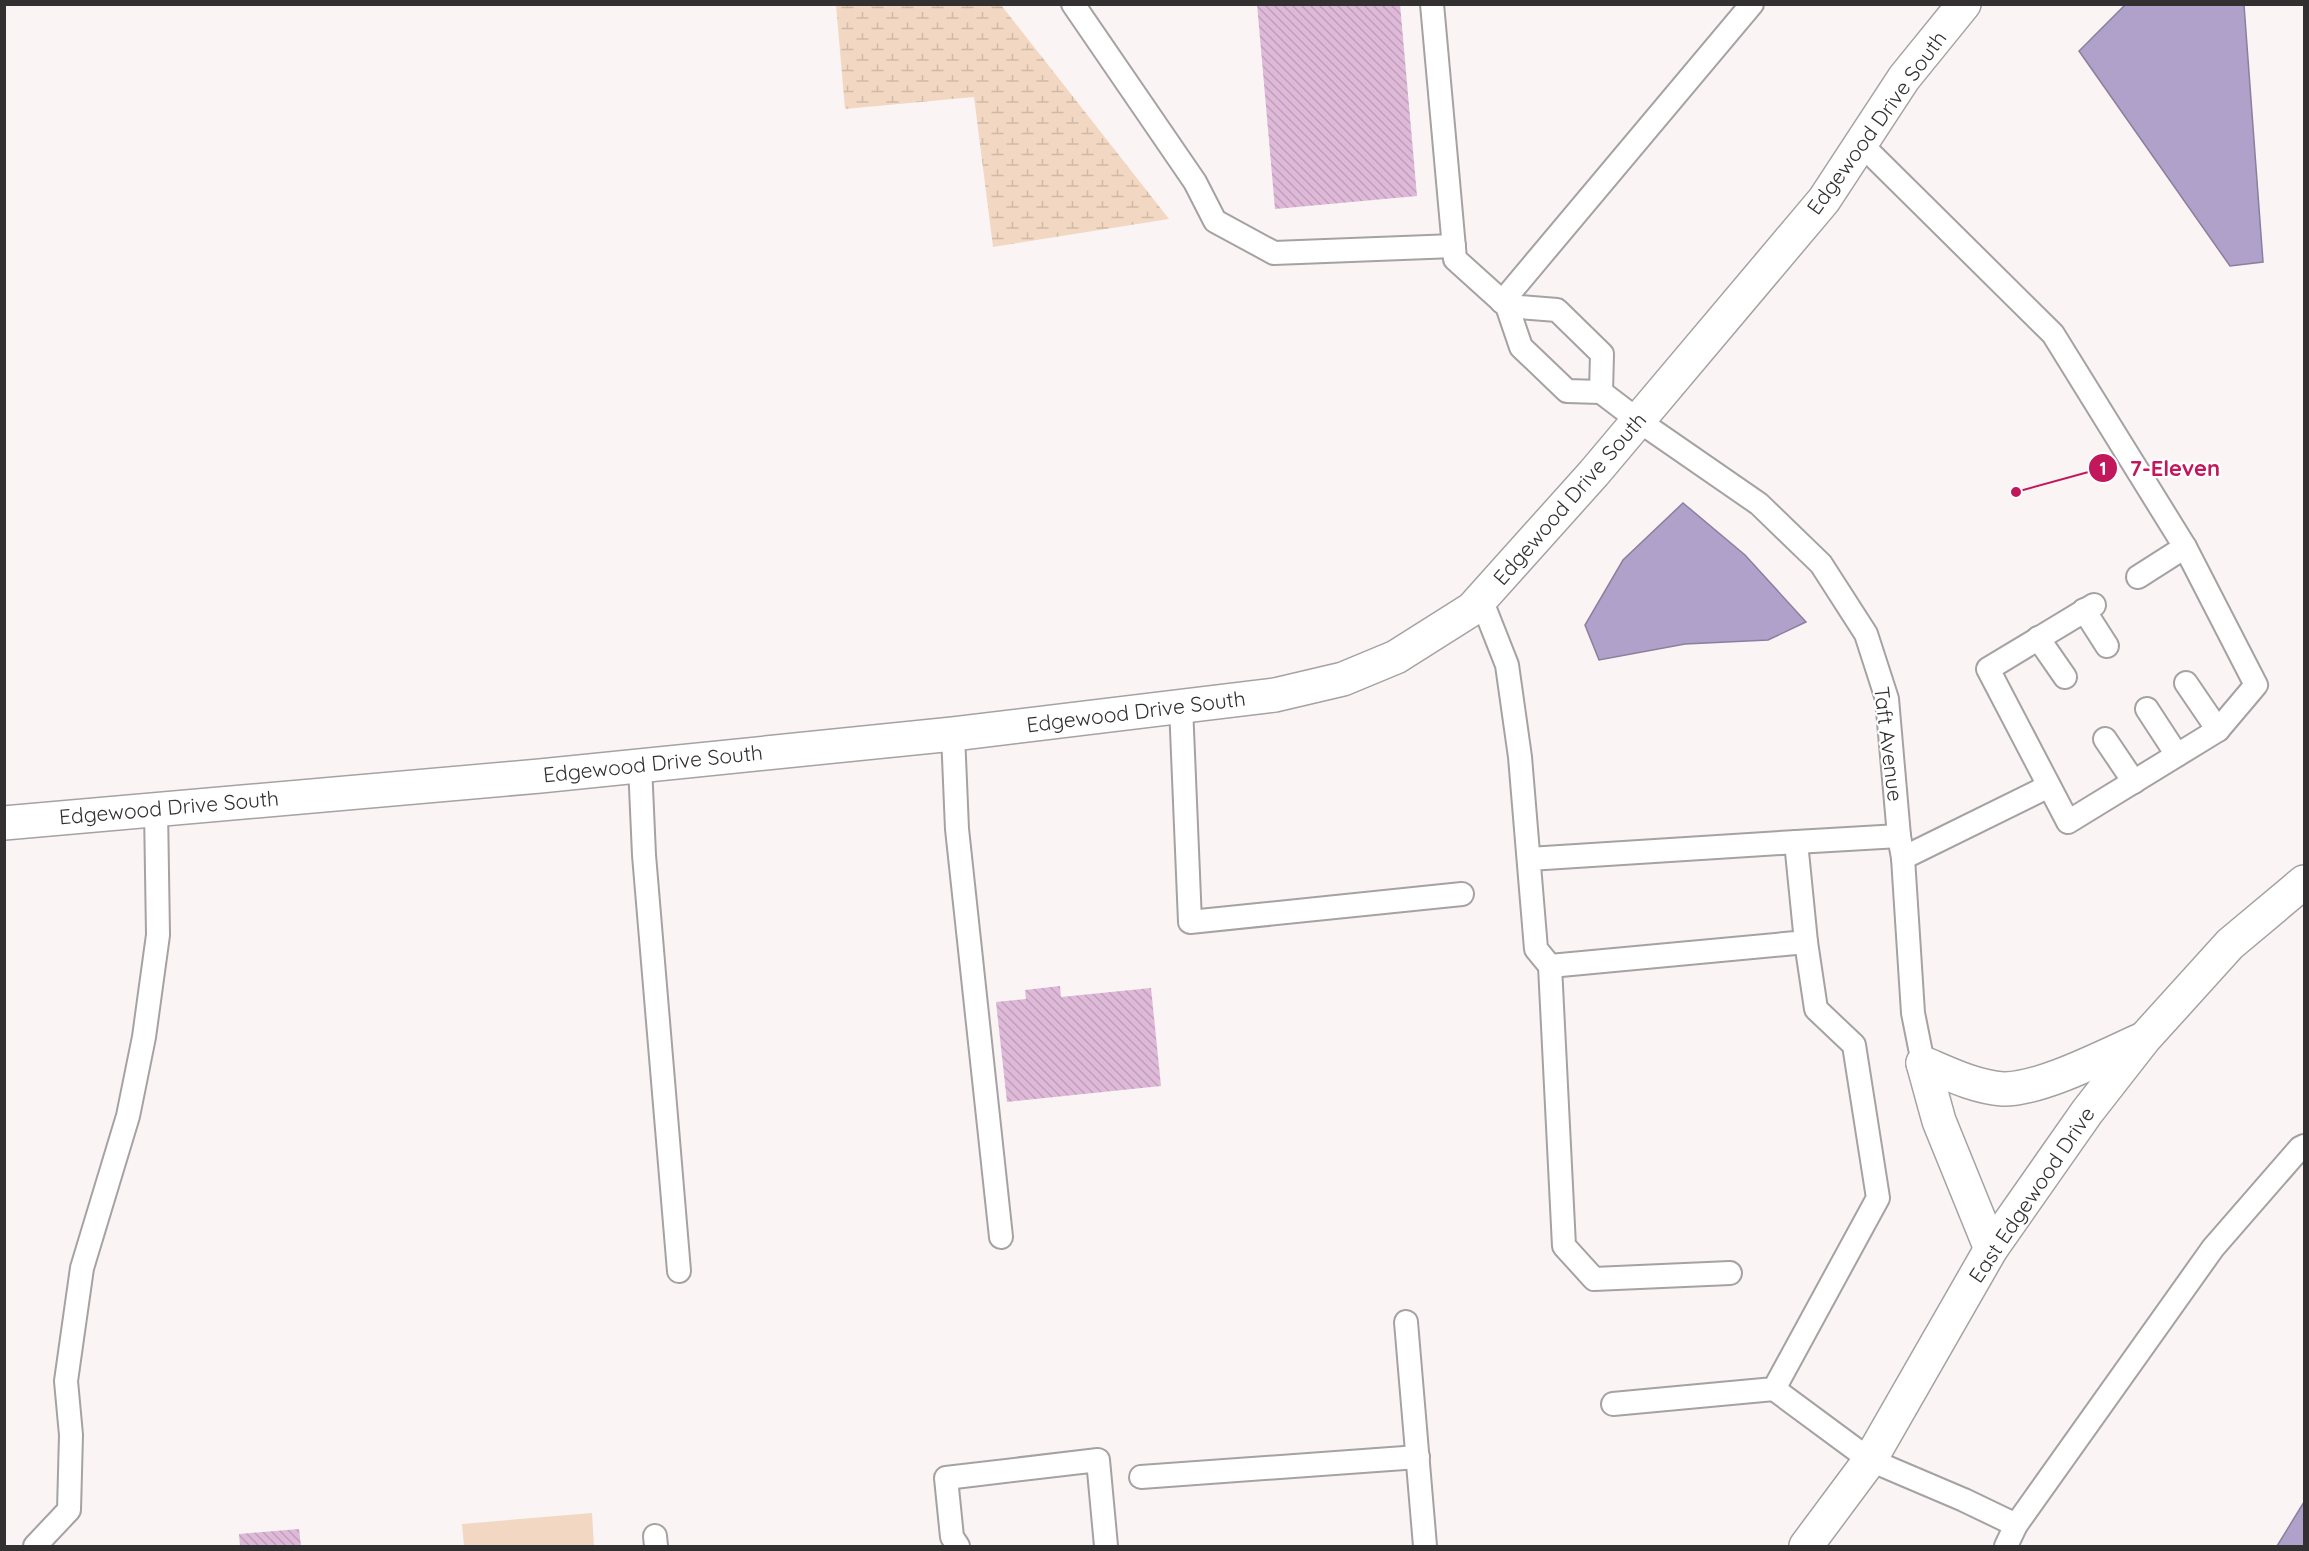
<svg xmlns="http://www.w3.org/2000/svg" width="2309" height="1551" font-family="Quicksand,sans-serif">
	<style>
		.green { fill: #f2d8c2 }
		.wetland { fill: url(#wetland-marsh) }
		.water { fill: #b0a1ca; stroke: #8a7f9c; stroke-width: 1.5 }
		.building { fill: url(#building-back-hatch) }
		.lines { fill: none; stroke-linecap: round; stroke-linejoin: round }
		.service-casing { stroke: #a6a1a2; stroke-width: 26 }
		.tertiary-casing { stroke: #a6a1a2; stroke-width: 36 }
		.secondary-casing { stroke: #a6a1a2; stroke-width: 36 }
		.service { stroke: #fff; stroke-width: 22 }
		.tertiary { stroke: #fff; stroke-width: 33 }
		.secondary { stroke: #fff; stroke-width: 33 }
		.labels { text-anchor: middle; stroke-width: 4.5; stroke-linejoin: round; paint-order: stroke }
		.street-label { font-size: 21px; fill: #333031; stroke: #fff }
		.leader { fill: none; stroke: #c2185b; stroke-width: 2 }
		.callout-dot { fill: #c2185b; stroke: #fff; stroke-width: 2 }
		.mark-label { font-size: 18px; text-anchor: middle; font-weight: bold; fill: #fff }
		.callout-label { font-size: 22px; text-anchor: middle; font-weight: bold; fill: #c2185b; stroke: #fff; stroke-width: 4.5; stroke-linejoin: round; paint-order: stroke }
	</style>
	<defs>
		<pattern id="wetland-marsh" width="20" height="14" patternUnits="userSpaceOnUse" patternTransform="scale(1.5)"><rect width="20" height="14" fill="#f2d8c2"/><path d="M1 5h8M5 5V1M11 12h8M15 12V8" fill="none" stroke="#d0baa7"/></pattern>
		<pattern id="building-back-hatch" width="6" height="6" patternUnits="userSpaceOnUse" patternTransform="scale(1.5)"><rect width="6" height="6" fill="#dfb9d8"/><path d="M-1 5l2 2M0 0l6 6M5-1l2 2" fill="none" stroke="#c09fba"/></pattern>
	</defs>
	<rect width="100%" height="100%" fill="#faf4f5"/>
	<!-- green -->
	<polygon class="green" points="592,1513 594,1546 464,1546 462,1524"/>
	<!-- wetland -->
	<polygon class="wetland" points="836,5 1001,5 1169,219 993,247 974,97 845,109"/>
	<!-- water -->
	<g class="water">
		<polygon points="2126,4 2244,5 2263,262 2230,266 2079,51"/>
		<polygon points="1683,503 1745,555 1806,622 1768,640 1685,644 1599,660 1585,625 1623,560"/>
		<polygon points="2304,1502 2304,1546 2277,1546"/>
	</g>
	<!-- building -->
	<g class="building">
		<polygon points="1257,4 1400,4 1417,196 1275,209"/>
		<polygon points="1060,986 1061,997 1151,988 1161,1086 1007,1102 996,1002 1026,999 1025,990"/>
		<polygon points="299,1529 301,1546 240,1546 239,1534"/>
	</g>
	<g class="lines">
		<!-- service casing -->
		<g class="service-casing">
			<g id="service">
				<polyline points="1073,4 1195,182 1215,221 1274,253 1454,246"/>
				<polyline points="1432,4 1455,259 1507,306 1521,347 1567,391 1601,392 1639,421 1759,504 1821,564 1866,634 1887,699 1899,836 1903,858 1913,1013 1923,1063"/>
				<polyline points="1861,144 2053,334 2185,547 2256,685 2218,730 2068,822 1988,669 2094,605"/>
				<polyline points="1502,302 1752,4"/>
				<polyline points="1507,306 1557,310 1602,354 1601,392"/>
				<polyline points="2138,577 2185,547"/>
				<polyline points="1481,599 1507,665 1520,757 1536,949 1550,966 1806,942 1796,842 1529,859"/>
				<polyline points="2084,610 2107,646"/>
				<polyline points="2038,638 2065,677"/>
				<polyline points="2186,683 2218,730"/>
				<polyline points="1181,706 1190,922 1462,894"/>
				<polyline points="2147,709 2177,755"/>
				<polyline points="953,734 957,829 1001,1237"/>
				<polyline points="2105,739 2134,782"/>
				<polyline points="640,765 644,855 679,1271"/>
				<polyline points="1796,842 1899,836"/>
				<polyline points="1903,858 2049,786"/>
				<polyline points="1550,966 1564,1246 1594,1279 1730,1273"/>
				<polyline points="1406,1322 1425,1546"/>
				<polyline points="1774,1389 1870,1460 1964,1500 2016,1525"/>
				<polyline points="1613,1404 1774,1389 1878,1198 1854,1045 1816,1009 1806,942"/>
				<polyline points="1141,1477 1418,1457"/>
				<polyline points="655,1536 656,1546"/>
				<polyline points="35,1546 69,1510 71,1435 66,1381 82,1268 128,1116 144,1037 158,935 156,809"/>
				<polyline points="958,1546 952,1537 946,1478 1098,1460 1106,1546"/>
				<polyline points="2006,1546 2016,1525 2213,1248 2300,1148 2304,1146"/>
			</g>
		</g>
		<!-- tertiary casing -->
		<g class="tertiary-casing">
			<polyline id="tertiary" points="4,823 540,776 953,734 1275,695 1343,679 1396,657 1472,609 1594,473 1824,200 1904,78 1964,4"/>
		</g>
		<!-- secondary casing -->
		<g class="secondary-casing">
			<g id="secondary">
				<path d="M1923,1063C1949,1074 1975,1087 2003,1089C2040,1090 2107,1055 2143,1039"/>
				<polyline points="1923,1063 1939,1121 1991,1249"/>
				<polyline points="1806,1546 1870,1460 1991,1249 2087,1112 2144,1039 2230,944 2304,882"/>
			</g>
		</g>
		<!-- service -->
		<use href="#service" class="service"/>
		<!-- tertiary -->
		<use href="#tertiary" class="tertiary"/>
		<!-- secondary -->
		<use href="#secondary" class="secondary"/>
	</g>
	<g class="labels">
		<!-- street labels -->
		<g class="street-label">
			<text transform="translate(1877 123) rotate(-54)" y="7">Edgewood Drive South</text>
			<text transform="translate(1570 499) rotate(-49)" y="7">Edgewood Drive South</text>
			<text transform="translate(1136 712) rotate(-7)" y="7">Edgewood Drive South</text>
			<text transform="translate(1888 744) rotate(83)" y="7">Taft Avenue</text>
			<text transform="translate(653 764) rotate(-6)" y="7">Edgewood Drive South</text>
			<text transform="translate(169 808) rotate(-5)" y="7">Edgewood Drive South</text>
			<text transform="translate(2032 1195) rotate(-56)" y="7">East Edgewood Drive</text>
		</g>
	</g>
	<!-- callouts -->
	<path class="leader" d="M2016 492L2103 468"/>
	<g class="callout-dot">
		<circle cx="2016" cy="492" r="6"/>
		<circle cx="2103" cy="468" r="15"/>
	</g>
	<g class="mark-label">
		<text x="2103" y="475">1</text>
	</g>
	<g class="callout-label">
		<text x="2175" y="476">7-Eleven</text>
	</g>
	<!-- border -->
	<rect width="2309" height="1551" fill="none" stroke="#333031" stroke-width="12"/>
</svg>
